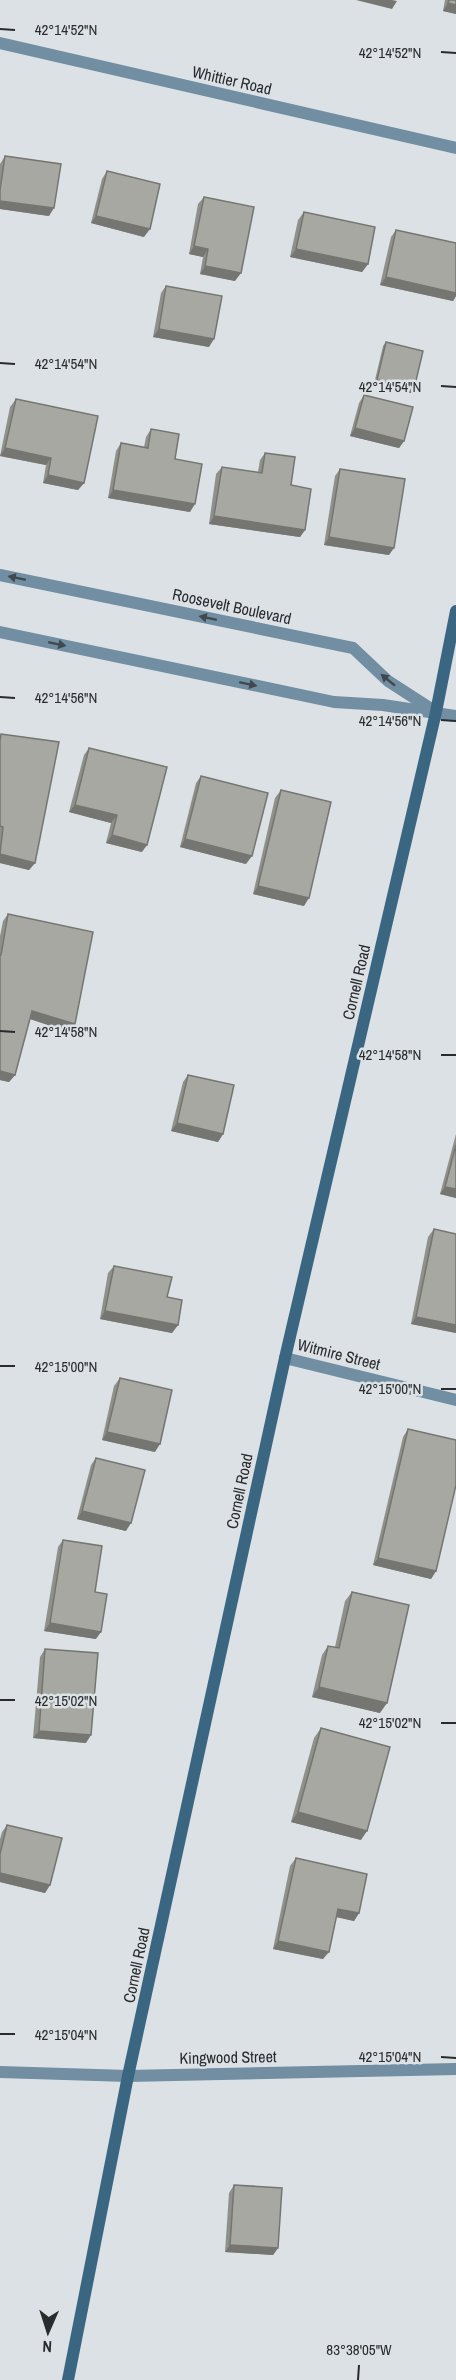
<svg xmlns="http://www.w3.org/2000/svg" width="456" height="2380" font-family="'Archivo Narrow',sans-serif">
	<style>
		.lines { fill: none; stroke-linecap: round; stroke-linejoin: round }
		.street { stroke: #718ea2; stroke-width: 12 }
		.secondary { stroke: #3a6682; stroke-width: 12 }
		.wall { fill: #90908b }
		.shaded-wall { fill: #757671 }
		.building { fill: #a7a8a2; stroke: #757671; stroke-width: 1.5 }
		.oneway { fill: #3f494f }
		.ticks { fill: none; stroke: #292b2c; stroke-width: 2 }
		.labels { text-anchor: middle; stroke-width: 5; stroke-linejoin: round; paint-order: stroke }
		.street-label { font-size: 16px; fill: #292b2c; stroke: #dce1e5 }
		.ticks-label { font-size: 15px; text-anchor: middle; fill: #292b2c; stroke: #dce1e5; stroke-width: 5; stroke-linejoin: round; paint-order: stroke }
	</style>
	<rect width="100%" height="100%" fill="#dce1e5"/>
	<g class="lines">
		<!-- street -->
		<g class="street">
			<polyline points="0,43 456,148"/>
			<polyline points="0,575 353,648 388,681 436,712"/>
			<polyline points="0,632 334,702 383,705 456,716"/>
			<polyline points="285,1358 456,1400"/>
			<polyline points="0,2072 128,2076 456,2069"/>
		</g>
		<!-- secondary -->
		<polyline class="secondary" points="68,2380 128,2076 285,1358 436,712 456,611"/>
	</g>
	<!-- wall -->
	<g class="wall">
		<polygon points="445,0 456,0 456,14 443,11"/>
		<polygon points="5,156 49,216 0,209 0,164"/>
		<polygon points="107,171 144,237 91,223 102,179"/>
		<polygon points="204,197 235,281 200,274 203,257 189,254 198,204"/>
		<polygon points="304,212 368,264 362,272 290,257 298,220"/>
		<polygon points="396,230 456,243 456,296 453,301 380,285 391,237"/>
		<polygon points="166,286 209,347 153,337 161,293"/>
		<polygon points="386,342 414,389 411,393 374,384 383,346"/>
		<polygon points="364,395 404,441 399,448 350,436 359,403"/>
		<polygon points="16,399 84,483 78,490 43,483 46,465 0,456 10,407"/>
		<polygon points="151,429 175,459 190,512 108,498 116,451 121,443 144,447 146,437"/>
		<polygon points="265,453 291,485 305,530 300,537 209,524 216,474 222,467 258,472 260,460"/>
		<polygon points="340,469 389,555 324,545 335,476"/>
		<polygon points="1,734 35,863 29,870 0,863 0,736"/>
		<polygon points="89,748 142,852 106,843 111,823 69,812 84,755"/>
		<polygon points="201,776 246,864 180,847 196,783"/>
		<polygon points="281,790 304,906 253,894 275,798"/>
		<polygon points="8,914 75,1024 69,1032 30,1019 15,1075 9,1082 0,1080 0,936 3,921"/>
		<polygon points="188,1075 223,1134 218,1142 171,1131 183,1082"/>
		<polygon points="456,1134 456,1198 440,1194"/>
		<polygon points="434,1229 456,1333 411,1324 428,1237"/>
		<polygon points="114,1266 167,1297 178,1325 172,1333 100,1319 108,1273"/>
		<polygon points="120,1378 155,1452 102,1440 114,1386"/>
		<polygon points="408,1429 436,1571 431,1579 373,1565 403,1437"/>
		<polygon points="96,1458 126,1531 77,1519 91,1465"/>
		<polygon points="63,1540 95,1592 96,1639 44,1631 58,1547"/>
		<polygon points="352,1592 380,1713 312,1697 322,1655 328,1646 335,1647 345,1601"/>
		<polygon points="45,1649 86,1743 33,1738 40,1657"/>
		<polygon points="321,1728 361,1840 291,1822 314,1738"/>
		<polygon points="7,1825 50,1885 45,1893 0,1882 0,1839 2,1832"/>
		<polygon points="296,1858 359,1913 354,1921 336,1917 323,1959 273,1949 290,1866"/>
		<polygon points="234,2185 278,2248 273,2255 225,2252 229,2193"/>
	</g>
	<!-- shaded-wall -->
	<g class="shaded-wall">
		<polygon points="356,0 392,0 397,1 392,9"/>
		<polygon points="448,3 456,5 456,14 443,11"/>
		<polygon points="0,201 54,208 49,216 0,209"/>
		<polygon points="96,216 150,229 144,237 91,223"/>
		<polygon points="194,246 208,249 203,257 189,254"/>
		<polygon points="296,249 368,264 362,272 290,257"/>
		<polygon points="205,266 241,273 235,281 200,274"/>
		<polygon points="386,277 456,293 456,296 453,301 380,285"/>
		<polygon points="159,329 214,339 209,347 153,337"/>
		<polygon points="377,380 414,389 411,393 374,384"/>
		<polygon points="355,428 404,441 399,448 350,436"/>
		<polygon points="5,448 51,458 46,465 0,456"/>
		<polygon points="48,475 84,483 78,490 43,483"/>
		<polygon points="113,490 195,504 190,512 108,498"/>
		<polygon points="214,516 305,530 300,537 209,524"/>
		<polygon points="329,537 394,548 389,555 324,545"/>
		<polygon points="75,805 117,815 111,823 69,812"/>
		<polygon points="112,835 147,845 142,852 106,843"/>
		<polygon points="185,839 252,856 246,864 180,847"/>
		<polygon points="0,854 35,863 29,870 0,863"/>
		<polygon points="258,886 309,898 304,906 253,894"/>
		<polygon points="32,1011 75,1024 69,1032 27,1018"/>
		<polygon points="0,1071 15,1075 9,1082 0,1080"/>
		<polygon points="177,1123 223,1134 218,1142 171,1131"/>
		<polygon points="445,1187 456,1189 456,1198 440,1194"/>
		<polygon points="105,1311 178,1325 172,1333 100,1319"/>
		<polygon points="416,1317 456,1325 456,1333 411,1324"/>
		<polygon points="107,1432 160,1444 155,1452 102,1440"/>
		<polygon points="82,1511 131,1523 126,1531 77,1519"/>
		<polygon points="378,1558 436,1571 431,1579 373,1565"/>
		<polygon points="50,1623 101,1632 96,1639 44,1631"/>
		<polygon points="319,1687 387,1703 380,1713 312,1697"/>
		<polygon points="39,1731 91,1735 86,1743 33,1738"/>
		<polygon points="298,1812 367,1831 361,1840 291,1822"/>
		<polygon points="0,1873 50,1885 45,1893 0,1882"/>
		<polygon points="338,1909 359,1913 354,1921 332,1916"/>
		<polygon points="278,1941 329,1952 323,1959 273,1949"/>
		<polygon points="230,2245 278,2248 273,2255 225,2252"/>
	</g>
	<!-- building -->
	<g class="building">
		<polygon points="449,0 456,0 456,5 448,3"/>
		<polygon points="5,156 61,164 54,208 0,201 0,190"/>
		<polygon points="107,171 160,184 150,229 96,216"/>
		<polygon points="204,197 254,207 241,273 205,266 208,249 194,246"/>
		<polygon points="304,212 375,227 368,264 296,249"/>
		<polygon points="396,230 456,243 456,293 386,277"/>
		<polygon points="166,286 222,296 214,339 159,329"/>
		<polygon points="386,342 423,351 414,389 377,380"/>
		<polygon points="364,395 413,407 404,441 355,428"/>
		<polygon points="16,399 98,416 84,483 48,475 51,458 5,448"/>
		<polygon points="151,429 179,434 175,459 202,464 195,504 113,490 121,443 148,448"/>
		<polygon points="265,453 295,457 291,485 311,489 305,530 214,516 222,467 262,473"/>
		<polygon points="340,469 405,479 394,548 329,537"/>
		<polygon points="1,734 59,742 35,863 0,854 3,827 0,826 0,741"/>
		<polygon points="89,748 167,767 147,845 112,835 117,815 75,805"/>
		<polygon points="201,776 268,793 252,856 185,839"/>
		<polygon points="281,790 331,802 309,898 258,886"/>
		<polygon points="8,914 93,932 75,1024 32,1011 15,1075 0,1071 0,955 1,955"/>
		<polygon points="188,1075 234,1085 223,1134 177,1123"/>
		<polygon points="456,1145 456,1189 445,1187"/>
		<polygon points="434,1229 456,1234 456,1325 416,1317"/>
		<polygon points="114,1266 172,1277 167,1297 182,1300 178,1325 105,1311"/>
		<polygon points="120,1378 172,1390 160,1444 107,1432"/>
		<polygon points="408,1429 456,1440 456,1485 436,1571 378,1558"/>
		<polygon points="96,1458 145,1470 131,1523 82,1511"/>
		<polygon points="63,1540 102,1546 95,1592 107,1594 101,1632 50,1623"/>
		<polygon points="352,1592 409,1605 387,1703 319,1687 328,1646 339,1648"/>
		<polygon points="45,1649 98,1653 91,1735 39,1731"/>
		<polygon points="321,1728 390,1747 367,1831 298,1812"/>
		<polygon points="7,1825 62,1838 50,1885 0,1873 0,1854"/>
		<polygon points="296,1858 367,1874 359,1913 338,1909 329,1952 278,1941"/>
		<polygon points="234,2185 282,2188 278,2248 230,2245"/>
	</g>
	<!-- one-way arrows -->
	<defs><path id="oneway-solid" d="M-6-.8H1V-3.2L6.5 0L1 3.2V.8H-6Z" transform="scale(1.5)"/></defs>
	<g class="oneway">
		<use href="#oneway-solid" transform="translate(17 578) rotate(-168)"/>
		<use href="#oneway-solid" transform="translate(208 618) rotate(-168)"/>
		<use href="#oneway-solid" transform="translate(57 644) rotate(12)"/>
		<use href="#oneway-solid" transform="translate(388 680) rotate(-141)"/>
		<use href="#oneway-solid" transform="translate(248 684) rotate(12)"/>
	</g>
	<!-- ticks -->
	<path class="ticks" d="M0,29L15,30M441,52L456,53M0,363L15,364M441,386L456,387M0,697L15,698M441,720L456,721M0,1031L15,1032M441,1055H456M0,1366H15M441,1389H456M0,1700H15M441,1723H456M0,2034H15M441,2057L456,2058M358,2380L359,2365"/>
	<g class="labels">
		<!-- street labels -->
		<g class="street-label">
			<text transform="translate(232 80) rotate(13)" y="6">Whittier Road</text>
			<text transform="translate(232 606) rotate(12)" y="6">Roosevelt Boulevard</text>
			<text transform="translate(356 982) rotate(-77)" y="6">Cornell Road</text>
			<text transform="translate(339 1354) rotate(14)" y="6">Witmire Street</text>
			<text transform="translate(239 1491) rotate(-78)" y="6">Cornell Road</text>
			<text transform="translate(136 1965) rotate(-78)" y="6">Cornell Road</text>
			<text transform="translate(228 2057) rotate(-1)" y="6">Kingwood Street</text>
		</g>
	</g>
	<g class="ticks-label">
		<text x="66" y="35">42°14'52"N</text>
		<text x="390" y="58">42°14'52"N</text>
		<text x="66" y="369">42°14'54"N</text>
		<text x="390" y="392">42°14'54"N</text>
		<text x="66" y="703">42°14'56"N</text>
		<text x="390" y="726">42°14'56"N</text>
		<text x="66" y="1037">42°14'58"N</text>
		<text x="390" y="1060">42°14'58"N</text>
		<text x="66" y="1372">42°15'00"N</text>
		<text x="390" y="1394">42°15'00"N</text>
		<text x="66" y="1706">42°15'02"N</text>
		<text x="390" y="1728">42°15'02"N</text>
		<text x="66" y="2040">42°15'04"N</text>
		<text x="390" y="2062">42°15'04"N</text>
		<text x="359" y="2355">83°38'05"W</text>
	</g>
	<!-- north arrow -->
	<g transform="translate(48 2332) rotate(183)" stroke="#dce1e5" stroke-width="4.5" paint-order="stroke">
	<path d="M0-4.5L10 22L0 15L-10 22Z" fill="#292b2c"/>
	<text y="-9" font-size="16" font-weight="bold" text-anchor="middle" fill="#292b2c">N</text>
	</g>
</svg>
